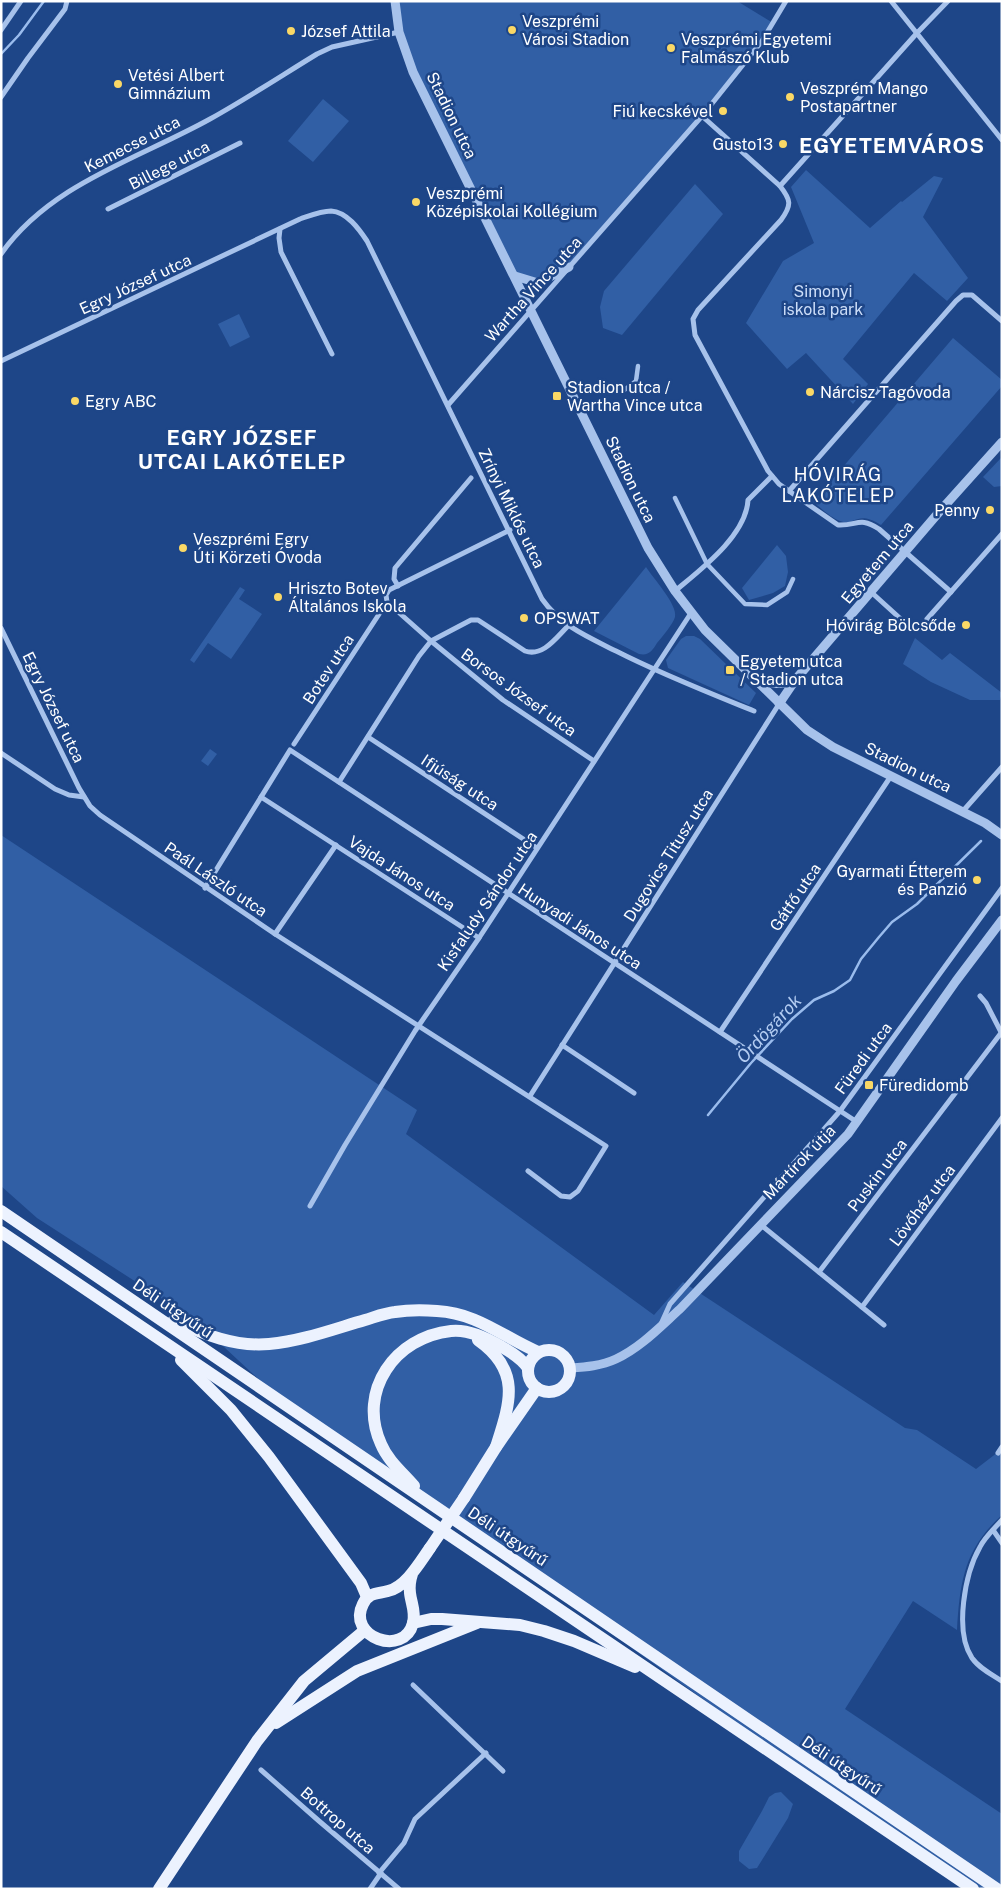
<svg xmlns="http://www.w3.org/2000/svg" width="1003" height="1890" font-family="'Public Sans',sans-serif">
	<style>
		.green { fill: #315fa5 }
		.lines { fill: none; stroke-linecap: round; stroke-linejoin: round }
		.stream { stroke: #9abced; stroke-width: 2.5 }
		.pedestrian { stroke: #a7c2eb; stroke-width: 4.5 }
		.minor { stroke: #a7c2eb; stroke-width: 5 }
		.tertiary { stroke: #a7c2eb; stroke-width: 9 }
		.primary { stroke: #ecf2fe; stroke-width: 12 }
		.primary-bridge { stroke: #ecf2fe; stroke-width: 12 }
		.poi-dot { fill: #fad866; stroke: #1e4688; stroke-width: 2 }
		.labels { text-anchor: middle; stroke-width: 5; stroke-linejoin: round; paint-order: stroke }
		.poi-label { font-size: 16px; fill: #fff; stroke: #1e4688; text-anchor: start }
		.street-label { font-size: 16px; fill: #fff; stroke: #1e4688 }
		.park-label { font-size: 16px; fill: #ccddf8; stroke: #1e4688 }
		.neighbourhood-label { font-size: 18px; letter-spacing: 1px; fill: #fff; stroke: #1e4688 }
		.water-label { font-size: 18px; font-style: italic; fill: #b3ccf2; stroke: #1e4688 }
		.district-label { font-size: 21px; font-weight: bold; letter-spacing: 1px; fill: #fff; stroke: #1e4688 }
	</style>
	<rect width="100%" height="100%" fill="#1e4688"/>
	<!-- green -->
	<g class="green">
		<polygon points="395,1 737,1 773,23 702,115 569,267 538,283 515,276 414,71"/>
		<polygon points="323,99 349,121 313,162 288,141"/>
		<polygon points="806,170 870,228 901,201 902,202 934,176 943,178 923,217 968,278 947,301 914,273 843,359 868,384 853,404 806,353 787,369 746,323 783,261 814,243 791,187"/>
		<polygon points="695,184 723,214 622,335 603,328 600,307 604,291"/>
		<polygon points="239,314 250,337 230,347 218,324"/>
		<path d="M953,338L1002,380V386L881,525C856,509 855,527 840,521C831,518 821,508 813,502Z"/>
		<polygon points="1001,458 1002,486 994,487 983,477"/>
		<polygon points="777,545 786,556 788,572 785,586 773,593 749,600 742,588"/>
		<path d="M646,567C653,578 678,605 675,617C673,624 662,637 657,643C652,651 649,656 639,654L594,631Z"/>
		<polygon points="240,587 245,590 239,599 262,614 231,659 208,643 194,663 190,660"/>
		<polygon points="686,636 694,636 700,639 756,693 749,705 668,668 666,660 681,639"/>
		<polygon points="915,638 942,660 950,653 1002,693 1000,700 970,700 931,682 903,664"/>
		<polygon points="210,749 217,754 208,766 201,761"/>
		<path d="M1,835L417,1110L406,1134L654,1315L683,1282L905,1428L917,1430L976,1469L1002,1449V1515C964,1549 960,1582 957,1630L913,1601L845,1709L1002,1814V1889H982L805,1772L266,1386L195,1320L37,1218L1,1186Z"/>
		<polygon points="781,1792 793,1804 788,1818 757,1868 749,1869 739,1861 739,1851 762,1811 769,1797 775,1793"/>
	</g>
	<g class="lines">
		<!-- stream -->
		<g class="stream">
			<polyline points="1,54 19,35 44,1"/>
			<polyline points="708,1115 751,1063 792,1019 814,1000 834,991 850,980 861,959 879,937 892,922 917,904 981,841"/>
		</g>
		<!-- pedestrian -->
		<g class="pedestrian">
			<polyline points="623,391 636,381 638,366"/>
			<polyline points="675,498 707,564 745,604 767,605 787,592 793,579"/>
		</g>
		<!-- minor -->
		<g class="minor">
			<polyline points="891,1 1002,140"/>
			<polyline points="1,30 21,1"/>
			<polyline points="1,97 28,58 65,9 67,1"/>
			<path d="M702,116L780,186C791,200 792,205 781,220L698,310L693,319L695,335L768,471L779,484L838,525C858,526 859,516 879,529L951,592"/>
			<polyline points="780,186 917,33 948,1"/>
			<polyline points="108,209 240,143"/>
			<polyline points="280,229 279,238 281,252 332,354"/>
			<path d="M1,254C50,184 138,159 210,119C246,99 281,76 317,54L332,47L399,32"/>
			<path d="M1,361L300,219C309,216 321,211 331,211C347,212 359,229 367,241L542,599C561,626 588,637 616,651C661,674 707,692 754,711"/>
			<polyline points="448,405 702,116 762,41 786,1"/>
			<polyline points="789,491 956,301 963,295 972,295 1002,321"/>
			<polyline points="398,586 394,579 395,568 471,478"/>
			<path d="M675,591C700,570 746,536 748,500L772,476"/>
			<polyline points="871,592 903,621"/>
			<polyline points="387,602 431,641 503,700 594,761"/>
			<polyline points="927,619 1002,534"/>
			<polyline points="1,628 79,788 90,806 100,815 275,934 606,1146 578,1191 570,1197 561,1196 528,1171"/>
			<polyline points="368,737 537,848"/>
			<polyline points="294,744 387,602 386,595 389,590 510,530"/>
			<polyline points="1,753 55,789 69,795 84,797"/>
			<path d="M339,782L419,656L431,641L471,620H478L525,651C543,657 556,638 568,626"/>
			<polyline points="261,797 479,938"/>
			<polyline points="963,811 1002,767"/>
			<polyline points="205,888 290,750 857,1122"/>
			<polyline points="275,934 336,845"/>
			<polyline points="980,996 986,1003 1002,1034"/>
			<polyline points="720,1032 891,776"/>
			<polyline points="562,1045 634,1093"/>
			<polyline points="530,1096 779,704"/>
			<polyline points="310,1206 345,1145 415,1031 479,938 691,613"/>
			<polyline points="761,1225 884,1325"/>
			<polyline points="819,1272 1001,1033"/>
			<polyline points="862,1307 1002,1118"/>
			<polyline points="661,1324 670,1304 840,1111 1002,888"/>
			<polyline points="998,1453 1002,1447"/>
			<path d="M1002,1520C994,1529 985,1537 980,1547C965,1573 954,1631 972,1658C979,1668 992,1675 1002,1681"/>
			<polyline points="993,1530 1002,1543"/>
			<polyline points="413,1685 503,1771"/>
			<polyline points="261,1770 319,1821 399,1889"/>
			<polyline points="379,1873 404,1843 415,1819 486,1753"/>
			<polyline points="370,1889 381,1873"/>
		</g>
		<!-- tertiary -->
		<g class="tertiary">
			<polyline points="395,1 399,32 413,72 648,548 675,591 705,630 807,730 833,747 985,823 1002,835"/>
			<polyline points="515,276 538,283 569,267"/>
			<path d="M756,678C771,683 782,687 796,679"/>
			<polyline points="779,704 796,679 940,511 1002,442"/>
			<path d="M570,1368C585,1367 601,1366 616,1359C640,1348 660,1327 680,1309L848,1134L956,981L1002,920"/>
		</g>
		<!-- primary -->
		<g class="primary">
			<polyline points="1,1211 997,1889"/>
			<polyline points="1,1232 973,1889"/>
			<path d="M174,1320C204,1335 236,1347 269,1344C302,1341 334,1329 365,1320C375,1317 385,1313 395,1312C408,1310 423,1310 437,1311C477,1313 503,1337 538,1352"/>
			<path d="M478,1340C522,1371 510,1403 496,1447"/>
			<circle cx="549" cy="1371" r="21"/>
			<polyline points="181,1360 231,1410 269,1457 361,1583 367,1597"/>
			<path d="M414,1486C403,1473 388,1461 381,1444C357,1391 395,1337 451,1331C468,1329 487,1338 502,1347C511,1352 522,1359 528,1368"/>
			<polyline points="464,1498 496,1447 537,1388"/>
			<path d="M412,1574C410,1580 409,1586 410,1593C411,1603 416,1612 413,1623C404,1658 346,1637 363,1604C369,1592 377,1594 388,1591C406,1587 420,1562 430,1548"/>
			<polyline points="413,1623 431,1619 442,1619 520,1625 544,1631 574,1641 635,1667"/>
			<polyline points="276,1723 357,1671 477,1623"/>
			<polyline points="159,1889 257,1741 304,1681 365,1630"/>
		</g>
		<!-- primary-bridge -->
		<polyline class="primary-bridge" points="430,1548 464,1498"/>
	</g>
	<!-- markers -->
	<g class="poi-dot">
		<circle cx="512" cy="30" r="5"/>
		<circle cx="291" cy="31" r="5"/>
		<circle cx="671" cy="48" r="5"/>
		<circle cx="118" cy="84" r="5"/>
		<circle cx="790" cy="97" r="5"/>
		<circle cx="723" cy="111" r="5"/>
		<circle cx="783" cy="144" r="5"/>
		<circle cx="416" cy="202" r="5"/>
		<circle cx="810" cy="392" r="5"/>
		<rect x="552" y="391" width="10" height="10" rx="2.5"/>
		<circle cx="75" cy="401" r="5"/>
		<circle cx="990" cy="510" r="5"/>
		<circle cx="183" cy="548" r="5"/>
		<circle cx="278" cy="597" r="5"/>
		<circle cx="524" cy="618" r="5"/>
		<circle cx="966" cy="625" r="5"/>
		<rect x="725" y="665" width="10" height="10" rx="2.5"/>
		<circle cx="977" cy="880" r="5"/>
		<rect x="864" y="1080" width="10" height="10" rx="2.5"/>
	</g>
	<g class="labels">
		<!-- poi labels -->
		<g class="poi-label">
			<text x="522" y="27">Veszprémi<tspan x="522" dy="18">Városi Stadion</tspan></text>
			<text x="301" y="37">József Attila</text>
			<text x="681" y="45">Veszprémi Egyetemi<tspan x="681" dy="18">Falmászó Klub</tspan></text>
			<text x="128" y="81">Vetési Albert<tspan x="128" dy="18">Gimnázium</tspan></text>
			<text x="800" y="94">Veszprém Mango<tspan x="800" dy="18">Postapartner</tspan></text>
			<text x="713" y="117" text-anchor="end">Fiú kecskével</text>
			<text x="773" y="150" text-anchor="end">Gusto13</text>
			<text x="426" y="199">Veszprémi<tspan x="426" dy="18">Középiskolai Kollégium</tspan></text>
			<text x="567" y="393">Stadion utca /<tspan x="567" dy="18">Wartha Vince utca</tspan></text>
			<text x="820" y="398">Nárcisz Tagóvoda</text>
			<text x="85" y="407">Egry ABC</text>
			<text x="980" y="516" text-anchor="end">Penny</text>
			<text x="193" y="545">Veszprémi Egry<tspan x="193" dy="18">Úti Körzeti Óvoda</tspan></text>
			<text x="288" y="594">Hriszto Botev<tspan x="288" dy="18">Általános Iskola</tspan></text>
			<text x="534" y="624">OPSWAT</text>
			<text x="956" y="631" text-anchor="end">Hóvirág Bölcsőde</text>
			<text x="740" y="667">Egyetem utca<tspan x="740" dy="18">/ Stadion utca</tspan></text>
			<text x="967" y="877" text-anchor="end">Gyarmati Étterem<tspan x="967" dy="18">és Panzió</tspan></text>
			<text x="879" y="1091">Füredidomb</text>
		</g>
		<!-- street labels -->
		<g class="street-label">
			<text transform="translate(452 115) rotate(64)" y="6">Stadion utca</text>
			<text transform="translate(132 144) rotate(-27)" y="6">Kemecse utca</text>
			<text transform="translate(169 165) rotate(-27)" y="6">Billege utca</text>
			<text transform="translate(135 284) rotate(-25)" y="6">Egry József utca</text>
			<text transform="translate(533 289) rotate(-48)" y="6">Wartha Vince utca</text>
			<text transform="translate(631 479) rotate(64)" y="6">Stadion utca</text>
			<text transform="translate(512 508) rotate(64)" y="6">Zrínyi Miklós utca</text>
			<text transform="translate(877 562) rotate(-50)" y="6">Egyetem utca</text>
			<text transform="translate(328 669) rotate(-57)" y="6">Botev utca</text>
			<text transform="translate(519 692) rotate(36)" y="6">Borsos József utca</text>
			<text transform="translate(54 707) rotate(64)" y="6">Egry József utca</text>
			<text transform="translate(908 767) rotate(26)" y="6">Stadion utca</text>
			<text transform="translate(460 782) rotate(33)" y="6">Ifjúság utca</text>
			<text transform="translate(668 855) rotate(-58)" y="6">Dugovics Titusz utca</text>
			<text transform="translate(402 873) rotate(33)" y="6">Vajda János utca</text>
			<text transform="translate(216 879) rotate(34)" y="6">Paál László utca</text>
			<text transform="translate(795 897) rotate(-56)" y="6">Gátfő utca</text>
			<text transform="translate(487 901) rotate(-56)" y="6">Kisfaludy Sándor utca</text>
			<text transform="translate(580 926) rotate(33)" y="6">Hunyadi János utca</text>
			<text transform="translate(863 1058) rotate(-54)" y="6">Füredi utca</text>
			<text transform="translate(799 1162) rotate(-46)" y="6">Mártírok útja</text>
			<text transform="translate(877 1175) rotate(-53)" y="6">Puskin utca</text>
			<text transform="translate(922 1205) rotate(-53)" y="6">Lövőház utca</text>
			<text transform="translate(173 1308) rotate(34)" y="6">Déli útgyűrű</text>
			<text transform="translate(508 1536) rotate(34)" y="6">Déli útgyűrű</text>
			<text transform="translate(842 1765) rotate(34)" y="6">Déli útgyűrű</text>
			<text transform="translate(338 1820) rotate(41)" y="6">Bottrop utca</text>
		</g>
		<!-- park labels -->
		<g class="park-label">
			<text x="823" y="297">Simonyi<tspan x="823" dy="18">iskola park</tspan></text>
		</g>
		<!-- neighbourhood labels -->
		<g class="neighbourhood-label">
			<text x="838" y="481">HÓVIRÁG<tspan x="838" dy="21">LAKÓTELEP</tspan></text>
		</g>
		<!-- water labels -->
		<g class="water-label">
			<text transform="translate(769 1029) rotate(-47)" y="6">Ördögárok</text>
		</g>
		<!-- district labels -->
		<g class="district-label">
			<text x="892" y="153">EGYETEMVÁROS</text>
			<text x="242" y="445">EGRY JÓZSEF<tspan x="242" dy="24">UTCAI LAKÓTELEP</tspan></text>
		</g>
	</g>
	<!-- border -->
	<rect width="1003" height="1890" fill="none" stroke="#ffffff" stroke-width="5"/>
</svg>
